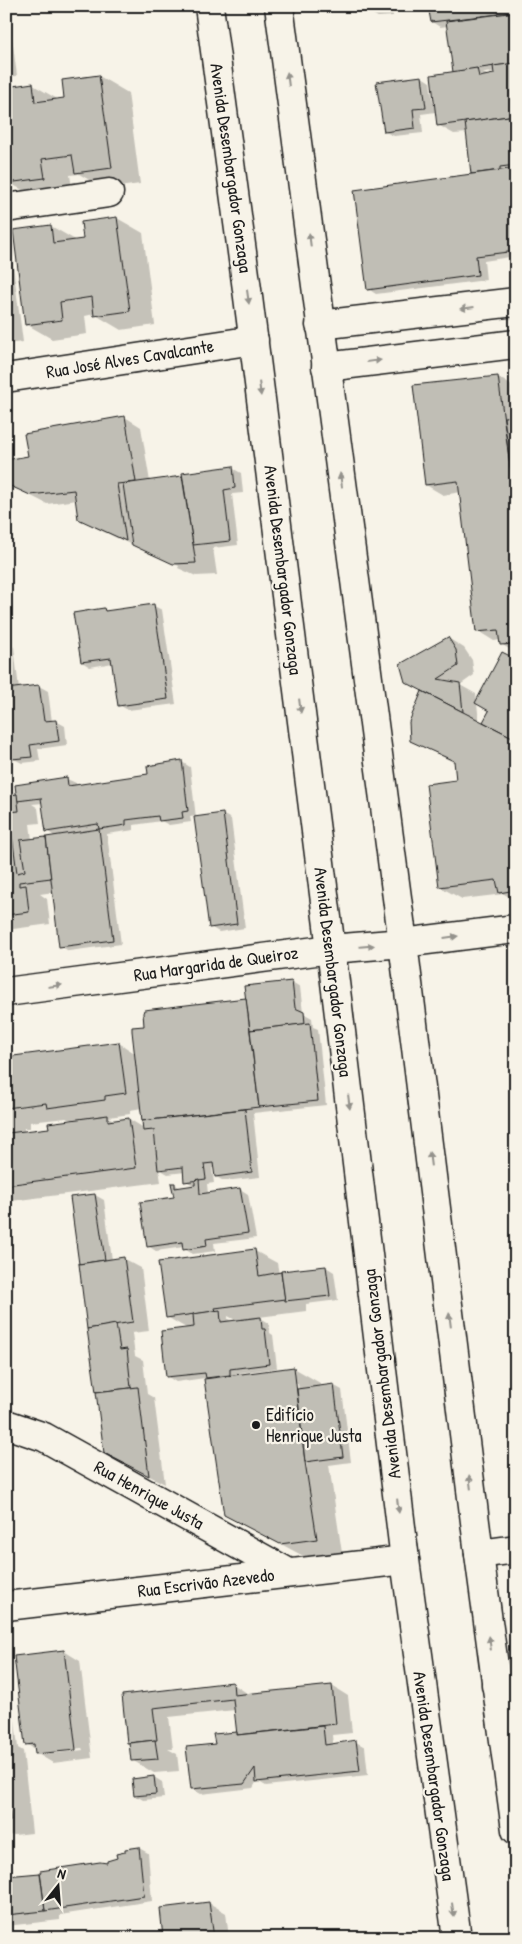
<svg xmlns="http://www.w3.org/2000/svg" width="522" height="1944" font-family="'Patrick Hand',sans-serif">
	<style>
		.shadow { fill: #0003; fill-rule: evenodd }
		.building { fill: #c0beb5; stroke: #1c1c1c }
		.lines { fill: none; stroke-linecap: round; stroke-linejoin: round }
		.minor-casing { stroke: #1c1c1c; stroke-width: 31 }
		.major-casing { stroke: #1c1c1c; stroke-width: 31 }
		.minor { stroke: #f7f3e8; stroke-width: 28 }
		.major { stroke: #f7f3e8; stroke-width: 28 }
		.oneway { fill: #94928c }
		.poi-dot { fill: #1c1c1c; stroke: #f7f3e8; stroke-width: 2 }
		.labels { text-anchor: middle; stroke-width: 4.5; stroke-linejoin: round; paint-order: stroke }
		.street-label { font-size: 18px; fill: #1c1c1c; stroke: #f7f3e8 }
		.poi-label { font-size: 18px; fill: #1c1c1c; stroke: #f7f3e8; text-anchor: start }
	</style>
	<rect width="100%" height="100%" fill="#f7f3e8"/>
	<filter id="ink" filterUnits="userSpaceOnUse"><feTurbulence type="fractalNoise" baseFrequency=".02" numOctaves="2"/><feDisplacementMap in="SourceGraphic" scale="10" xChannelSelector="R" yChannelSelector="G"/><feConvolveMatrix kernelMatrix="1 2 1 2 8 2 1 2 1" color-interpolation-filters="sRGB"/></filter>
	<g filter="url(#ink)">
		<!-- shadow -->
		<g class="shadow">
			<polygon points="6,6 8,6 17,76 6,77"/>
			<polygon points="369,6 392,6 393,16 378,17 369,12"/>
			<path d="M516,6V256L484,261L486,280L376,294L368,289L472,175L468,133L454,134L438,125L436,112L421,114L423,133L394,136L385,132L422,77L430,82L433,103H435L457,73L448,26L440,27L432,22ZM495,72L496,75L489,76L483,73Z"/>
			<polygon points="99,76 128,93 140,184 105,189 79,174 70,175 73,194 37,198 8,182 6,166 6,88 33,85 59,100 65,99"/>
			<polygon points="117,218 143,233 155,325 121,330 94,314 85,316 87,334 52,339 26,324 51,226 77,241 85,240"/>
			<polygon points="6,248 11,250 23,342 6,344"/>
			<polygon points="498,377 514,387 516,400 516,653 501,644 500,640 494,641 478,631 461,492 443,495 426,485 414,386"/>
			<polygon points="125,417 141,427 150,482 182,478 184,479 232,468 241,473 243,493 232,494 238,545 213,548 217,575 196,576 178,568 179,566 153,553 153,555 96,528 79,518 77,500 47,504 6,483 29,457"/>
			<polygon points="154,606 162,610 176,704 128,710 119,705 113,663 90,667 82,662 104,609 109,612"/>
			<polygon points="448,638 464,648 472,660 474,675 460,685 476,694 479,722 483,724 516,661 516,901 504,894 462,899 440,887 457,781 455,763 411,740 410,722"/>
			<polygon points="6,643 14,647 19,689 39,686 48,691 52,722 56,721 65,726 67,745 38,749 40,761 22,763 14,759 8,720 6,721"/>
			<path d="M182,762L190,767L196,818L222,814L231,819L245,928L219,932L210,927L195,816L190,817L191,822L169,825L161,821L134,825V830L107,834L121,944L69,951L60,946L54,892L40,894L47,899L50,924L6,930V797L18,795L67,779L76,783V786L149,775ZM43,803L47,831L56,837L32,840L30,824L40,823L38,808L32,804Z"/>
			<path d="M292,982L300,987L303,1013L312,1018L313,1027L318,1029L326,1105L253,1113L260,1177L224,1181L216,1177L215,1168H212L214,1183L207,1184L208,1194L240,1189L248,1194L256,1238L214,1243L215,1251L193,1254L184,1249V1247L156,1251L148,1246L175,1198L174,1184L181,1188L195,1186L186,1181L185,1172L168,1174L159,1169L161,1182L11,1201L6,1199V1058L119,1043L136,1054L145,1027L247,1000ZM142,1108L144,1128L129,1119L115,1121L109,1117L130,1114V1110ZM66,1118L72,1121L50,1129L24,1132V1128H30V1122Z"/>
			<polygon points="95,1195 104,1200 112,1260 124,1259 141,1268 149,1331 132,1333 135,1356 143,1360 147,1394 154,1398 165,1484 122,1462 72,1198"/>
			<path d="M255,1251L277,1263L279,1274L326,1267L334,1272L338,1300L306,1304V1311L259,1317L269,1323L270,1333L273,1335L277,1368L238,1373V1376L294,1368L320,1383V1387L333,1385L342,1390L351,1462L329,1465L342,1553L307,1558L225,1514L205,1378L176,1382L168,1377L188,1329L167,1317ZM228,1316L239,1322L237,1325L228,1319ZM295,1384H298L307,1468L305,1469Z"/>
			<path d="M64,1651L80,1661L92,1758L53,1763L36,1753V1750L26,1744ZM82,1748L83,1750L49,1754L47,1752Z"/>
			<polygon points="233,1684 250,1695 332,1686 348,1696 352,1733 332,1735 333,1745 356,1742 365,1747 368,1775 266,1786 257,1781 253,1788 201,1794 192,1789 216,1745 238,1733 235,1710 169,1717 173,1749 168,1749 177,1754 179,1771 154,1773 132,1760 123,1696"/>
			<polygon points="6,1715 15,1721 18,1748 23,1751 32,1833 6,1836"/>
			<polygon points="154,1777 162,1782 164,1798 143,1800 135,1795"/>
			<polygon points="139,1848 148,1853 152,1901 60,1915 60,1920 6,1926 6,1877 109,1864"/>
			<polygon points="209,1903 226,1913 229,1938 165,1938"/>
		</g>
		<!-- building -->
		<g class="building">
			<polygon points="367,6 385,6 385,12 368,13"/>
			<polygon points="428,6 516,6 516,12 431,22"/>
			<polygon points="516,12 516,63 453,72 446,21"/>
			<polygon points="516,63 516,115 437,126 431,75 477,68 479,77 494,74 493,66"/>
			<polygon points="99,75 112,168 75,173 72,155 42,159 45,178 7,183 6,87 33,83 35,102 64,98 62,80"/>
			<polygon points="422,76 426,108 413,109 415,128 384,132 376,82"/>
			<polygon points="516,115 516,165 500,167 500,170 471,174 465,122"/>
			<polygon points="516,168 516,251 476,256 478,275 367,290 354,190"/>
			<polygon points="117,217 130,311 94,316 92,297 60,302 62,320 25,325 13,230 51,225 53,243 83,239 81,222"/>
			<polygon points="498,376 516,511 516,644 500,645 498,630 476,632 458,481 425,485 413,385"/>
			<polygon points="125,416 136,482 117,484 126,541 78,519 74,490 30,495 6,484 6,460 28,456 24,434"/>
			<polygon points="516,416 516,488 513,488 504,417"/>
			<polygon points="233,466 235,488 224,490 230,541 193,545 182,473"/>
			<polygon points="182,476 196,563 173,564 132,545 123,484"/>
			<polygon points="513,488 516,488 516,511"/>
			<polygon points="154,604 168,699 118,706 111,658 81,662 73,613 104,608 105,611"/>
			<polygon points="448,637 456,650 458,666 438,679 460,683 463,712 405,682 400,664"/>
			<polygon points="502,652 516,659 516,739 483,722 489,711 475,703"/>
			<polygon points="39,685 44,721 56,720 59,741 30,745 32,757 12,759 6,713 6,689"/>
			<polygon points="422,691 516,739 516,890 499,893 496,880 439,887 426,784 456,780 454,761 410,741 409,722"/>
			<polygon points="182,760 188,811 182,812 183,818 159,821 158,816 126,820 126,825 99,829 98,824 46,832 41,798 17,801 15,785 67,777 68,786 148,774 147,766"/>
			<polygon points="17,794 19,811 9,812 17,873 25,871 20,840 46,837 51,878 19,882 19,886 26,885 29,912 6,915 6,796"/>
			<polygon points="223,813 237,924 209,928 194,817"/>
			<polygon points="99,829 113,940 59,947 46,837"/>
			<polygon points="292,981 295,1008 304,1012 305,1024 250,1030 244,986"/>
			<polygon points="246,998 259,1107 142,1121 132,1031 132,1027 144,1026 143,1013 144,1010"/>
			<polygon points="310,1023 318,1101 259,1107 250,1030"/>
			<polygon points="119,1042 126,1093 105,1096 105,1100 47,1108 46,1103 6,1108 6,1057"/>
			<polygon points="245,1109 252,1172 215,1177 213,1163 204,1164 206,1179 184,1182 183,1167 158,1170 154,1130 143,1131 142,1121"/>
			<polygon points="108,1115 108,1121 129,1118 136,1168 6,1185 6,1128 8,1133 49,1128 48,1123"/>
			<polygon points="199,1179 200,1194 240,1188 248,1233 206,1239 207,1246 183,1250 182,1242 147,1247 140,1202 174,1197 171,1183 175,1183 175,1188 195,1185 195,1180"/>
			<polygon points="95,1194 105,1260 79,1264 70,1197"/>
			<polygon points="255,1249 259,1276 281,1272 285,1299 215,1308 216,1311 166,1318 158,1262"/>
			<polygon points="124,1257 133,1322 87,1329 79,1264"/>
			<polygon points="326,1266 330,1296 285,1301 281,1271"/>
			<polygon points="220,1310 221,1322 261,1317 262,1329 265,1329 269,1364 230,1369 230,1375 206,1378 205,1373 166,1377 161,1331 194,1327 193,1314"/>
			<polygon points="116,1324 120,1350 127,1349 131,1388 96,1392 87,1329"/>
			<polygon points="294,1367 305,1462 317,1539 280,1544 224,1515 204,1379"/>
			<polygon points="334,1384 343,1457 305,1462 297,1389"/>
			<polygon points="138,1387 149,1476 104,1453 96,1392"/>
			<polygon points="64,1650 76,1750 35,1754 34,1744 25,1745 14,1656"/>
			<polygon points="233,1682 234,1695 332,1685 336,1724 237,1735 233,1699 153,1708 157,1740 127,1743 122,1695"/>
			<polygon points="323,1726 325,1745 356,1740 360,1771 256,1782 255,1768 244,1784 191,1789 186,1747 215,1744 213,1734 237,1732 237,1735"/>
			<polygon points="155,1740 158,1759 131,1761 129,1743"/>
			<polygon points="154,1776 156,1794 134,1796 132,1779"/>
			<polygon points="6,1782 11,1821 6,1821"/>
			<polygon points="139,1847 144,1896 45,1911 40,1871 100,1862 107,1863 107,1861 117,1858 116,1854 125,1852 125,1849"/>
			<polygon points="40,1873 45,1911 6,1915 6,1876"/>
			<polygon points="209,1902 214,1938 163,1938 160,1908"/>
		</g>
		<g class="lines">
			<!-- minor casing -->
			<g class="minor-casing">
				<g id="minor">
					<polyline points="6,208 109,193"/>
					<polyline points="320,325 516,302"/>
					<polyline points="326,367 516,344"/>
					<polyline points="6,378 254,340"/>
					<polyline points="6,992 331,949 403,943 516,929"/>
					<polyline points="6,1424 44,1437 289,1573"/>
					<polyline points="479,1554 516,1549"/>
					<polyline points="6,1606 405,1560"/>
					<polyline points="496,1685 516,1684"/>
				</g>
			</g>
			<!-- major casing -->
			<g class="major-casing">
				<g id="major">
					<polyline points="209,6 248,297 331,949 405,1560 457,1938"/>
					<polyline points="279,6 403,943 479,1554 516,1830"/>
				</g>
			</g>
			<!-- minor -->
			<use href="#minor" class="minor"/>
			<!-- major -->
			<use href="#major" class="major"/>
		</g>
		<!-- one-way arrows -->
		<defs><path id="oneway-solid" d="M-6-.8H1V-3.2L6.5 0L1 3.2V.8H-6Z" transform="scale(1.25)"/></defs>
		<g class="oneway">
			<use href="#oneway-solid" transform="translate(288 79) rotate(-97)"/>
			<use href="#oneway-solid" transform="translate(310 240) rotate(-97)"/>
			<use href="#oneway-solid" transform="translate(248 297) rotate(82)"/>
			<use href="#oneway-solid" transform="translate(467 308) rotate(173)"/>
			<use href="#oneway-solid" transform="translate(374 361) rotate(-7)"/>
			<use href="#oneway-solid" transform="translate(260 389) rotate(83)"/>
			<use href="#oneway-solid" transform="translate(341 480) rotate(-98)"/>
			<use href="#oneway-solid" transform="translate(300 706) rotate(83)"/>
			<use href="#oneway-solid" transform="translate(451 937) rotate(-7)"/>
			<use href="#oneway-solid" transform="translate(367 946) rotate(-5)"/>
			<use href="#oneway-solid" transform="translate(55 986) rotate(-8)"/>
			<use href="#oneway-solid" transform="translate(349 1102) rotate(83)"/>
			<use href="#oneway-solid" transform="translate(430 1159) rotate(-97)"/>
			<use href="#oneway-solid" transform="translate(450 1320) rotate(-97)"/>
			<use href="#oneway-solid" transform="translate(470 1482) rotate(-97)"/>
			<use href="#oneway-solid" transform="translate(398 1506) rotate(83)"/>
			<use href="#oneway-solid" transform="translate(490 1643) rotate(-97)"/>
			<use href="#oneway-solid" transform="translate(453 1910) rotate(82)"/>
		</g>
	</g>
	<!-- markers -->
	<circle class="poi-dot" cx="256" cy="1425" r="5"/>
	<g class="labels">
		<!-- street labels -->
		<g class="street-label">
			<text transform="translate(231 168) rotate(82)" y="6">Avenida Desembargador Gonzaga</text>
			<text transform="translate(130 359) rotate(-9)" y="6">Rua José Alves Cavalcante</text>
			<text transform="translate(283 570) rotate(83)" y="6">Avenida Desembargador Gonzaga</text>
			<text transform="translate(216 964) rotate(-8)" y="6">Rua Margarida de Queiroz</text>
			<text transform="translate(333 972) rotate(83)" y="6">Avenida Desembargador Gonzaga</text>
			<text transform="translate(382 1374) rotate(-97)" y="6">Avenida Desembargador Gonzaga</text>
			<text transform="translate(149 1495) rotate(29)" y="6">Rua Henrique Justa</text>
			<text transform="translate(206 1583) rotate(-7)" y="6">Rua Escrivão Azevedo</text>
			<text transform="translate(434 1776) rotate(82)" y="6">Avenida Desembargador Gonzaga</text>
		</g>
		<!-- poi labels -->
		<g class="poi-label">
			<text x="266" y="1421">Edifício<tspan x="266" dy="21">Henrique Justa</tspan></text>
		</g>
	</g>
	<!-- margin -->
	<rect width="522" height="1944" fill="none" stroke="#f7f3e8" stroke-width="25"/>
	<rect x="12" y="12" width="497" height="1919" fill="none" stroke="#1c1c1c" stroke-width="2" filter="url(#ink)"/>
	<!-- north arrow -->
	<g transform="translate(58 1886) rotate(17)" stroke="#f7f3e8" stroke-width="4" paint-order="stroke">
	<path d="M0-4L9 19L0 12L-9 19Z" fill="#1c1c1c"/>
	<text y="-8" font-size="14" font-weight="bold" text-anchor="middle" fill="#1c1c1c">N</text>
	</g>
</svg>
